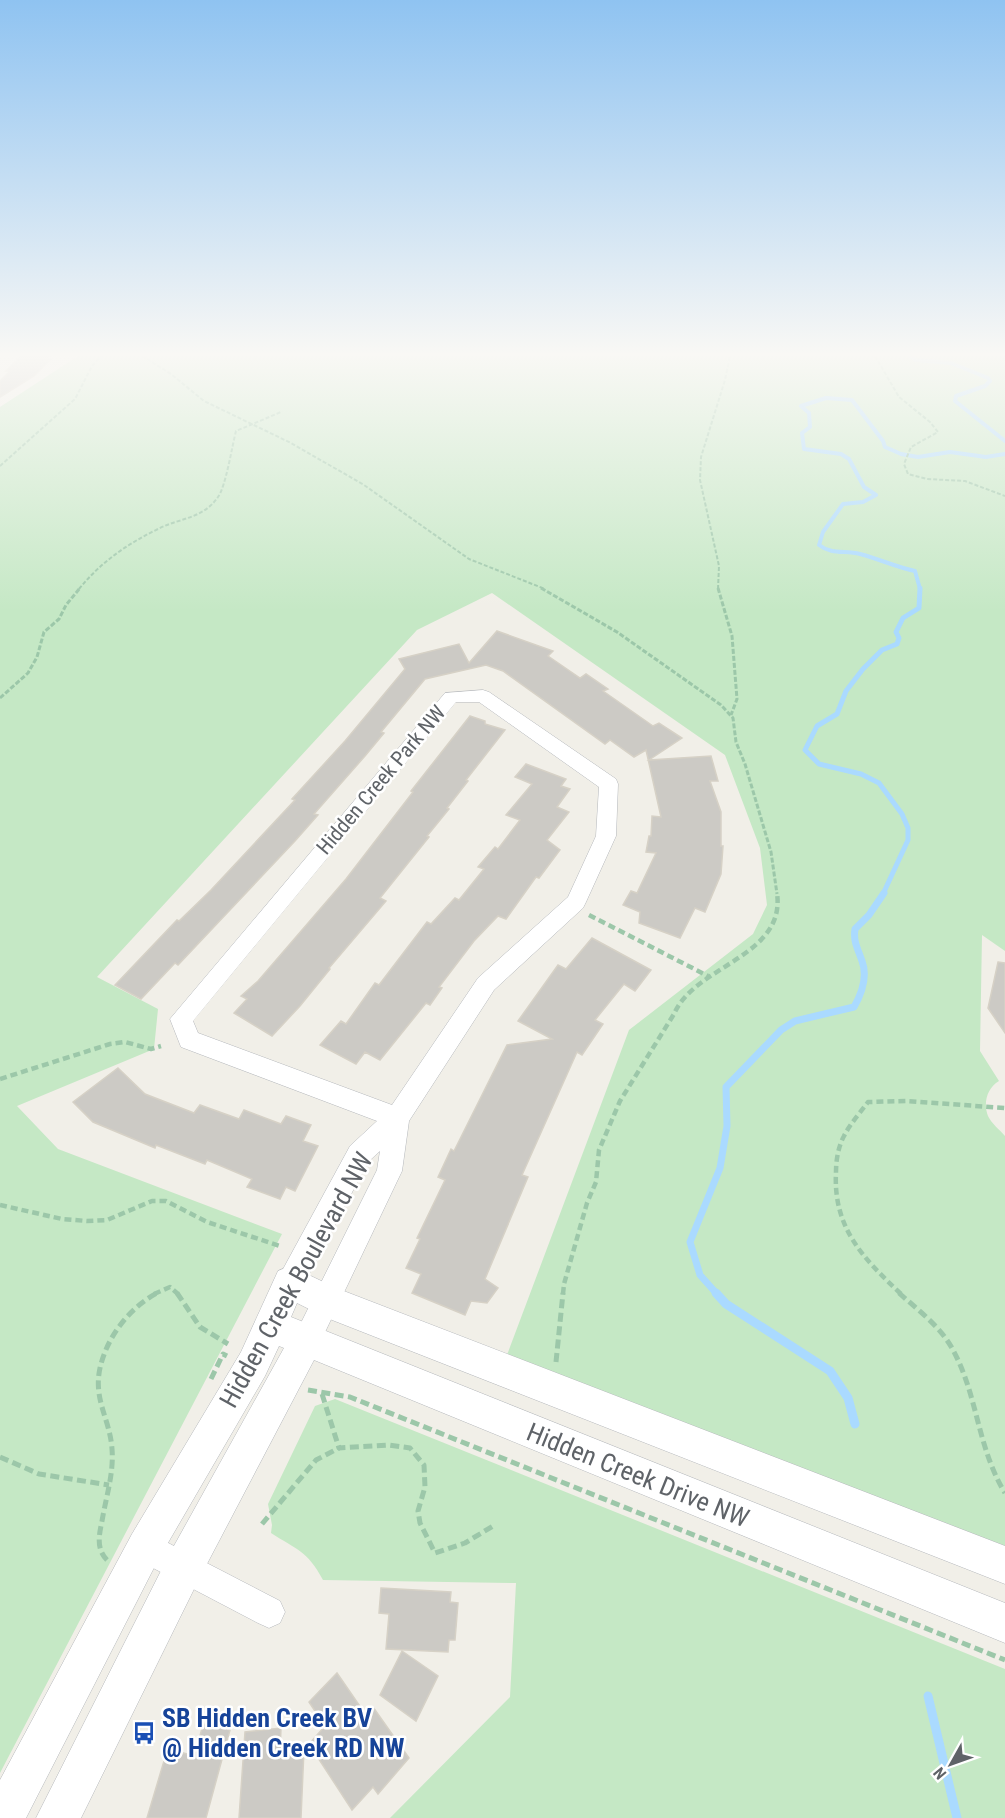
<svg xmlns="http://www.w3.org/2000/svg" width="1005" height="1818" font-family="'Roboto Condensed',sans-serif">
	<style>
		.green { fill: #c5e8c5 }
		.lines { fill: none; stroke-linecap: round; stroke-linejoin: round }
		.stream-far3 { stroke: #aadaff; stroke-width: 4 }
		.stream-far2 { stroke: #aadaff; stroke-width: 5 }
		.stream-far1 { stroke: #aadaff; stroke-width: 7 }
		.stream { stroke: #aadaff; stroke-width: 9 }
		.building { fill: #cccac5; stroke: #d6d1c6; stroke-width: 1.5 }
		.minor-casing { stroke: #b5b8bc; stroke-width: 1 }
		.tertiary-casing { stroke: #b5b8bc; stroke-width: 1 }
		.path-far3 { stroke: #9cc7a9; stroke-width: 2; stroke-dasharray: 4 2; stroke-linecap: butt }
		.path-far2 { stroke: #9cc7a9; stroke-width: 3; stroke-dasharray: 5 2; stroke-linecap: butt }
		.path-far1 { stroke: #9cc7a9; stroke-width: 4.5; stroke-dasharray: 7 4; stroke-linecap: butt }
		.path { stroke: #9cc7a9; stroke-width: 5; stroke-dasharray: 9 4.5; stroke-linecap: butt }
		.minor { fill: #fff; fill-rule: evenodd }
		.tertiary { fill: #fff; fill-rule: evenodd }
		.labels { text-anchor: middle; stroke-width: 5; stroke-linejoin: round; paint-order: stroke }
		.street-label { font-size: 21px; fill: #5f6368; stroke: #fff }
		.near-street-label { font-size: 26px; fill: #5f6368; stroke: #fff }
		.near-transit-label { font-size: 26px; font-weight: bold; fill: #164399; stroke: #fff; text-anchor: start }
	</style>
	<rect width="100%" height="100%" fill="#f1efe8"/>
	<!-- green -->
	<g class="green">
		<path d="M78,356H1005V951L982,935L980,1051L999,1081C987,1088 983,1103 988,1116C991,1123 1000,1130 1005,1136V1546L507,1355L629,1030L753,934L767,905L760,848L725,755L492,593L417,630L97,977L158,1009L154,1049L17,1106L58,1149L282,1234L0,1773V407Z"/>
		<path d="M335,1399L1005,1669V1818H390L510,1697L516,1583L323,1580C307,1550 297,1550 271,1533L272,1525L268,1504L315,1406Z"/>
	</g>
	<g class="lines">
		<!-- stream-far3 -->
		<g class="stream-far3">
			<polyline points="910,356 916,360 951,363 988,378 990,381 985,386 956,396 955,401 1005,441"/>
			<path d="M920,589L915,571C896,567 879,559 860,554C845,550 832,555 819,545L823,532L843,504L863,502L876,495L864,487L849,459L841,454L804,449L802,433L810,427L809,413L801,406L826,398L852,400L883,441L885,447L901,454L918,457L950,452L986,457L1005,454"/>
		</g>
		<!-- stream-far2 -->
		<polyline class="stream-far2" points="883,894 908,840 908,828 902,814 879,783 861,774 819,764 805,750 817,726 837,714 846,691 863,669 882,650 897,644 899,638 896,632 903,618 919,608 920,588"/>
		<!-- stream-far1 -->
		<path class="stream-far1" d="M717,1294L700,1275L690,1242L720,1168L727,1126L726,1087L781,1030L795,1021L854,1007C862,993 868,977 862,961C858,949 853,942 855,929L869,915L884,893"/>
		<!-- stream -->
		<g class="stream">
			<polyline points="716,1293 726,1304 830,1371 848,1398 855,1424"/>
			<polyline points="928,1696 957,1818"/>
		</g>
	</g>
	<!-- building -->
	<g class="building">
		<polygon points="21,356 50,356 47,359 51,359 34,376 0,397 0,381 10,371 6,371"/>
		<polygon points="497,631 553,651 548,656 580,678 586,674 608,689 603,691 653,726 659,723 682,738 649,760 711,756 718,781 710,781 721,812 721,846 723,846 721,874 705,912 695,908 680,938 639,923 640,912 623,905 631,891 637,893 656,853 646,852 649,836 651,836 652,816 661,817 646,750 634,757 610,740 605,744 503,671 486,665 425,679 381,732 384,733 365,756 314,814 318,815 295,841 178,965 175,963 141,999 115,985 177,920 179,921 211,890 295,800 292,799 345,741 405,669 399,659 459,644 469,663"/>
		<polygon points="470,716 485,721 485,724 505,730 466,780 468,781 447,808 449,809 427,836 429,837 380,898 386,901 329,968 330,969 300,1006 272,1036 234,1013 247,999 241,996 258,981 346,879 413,792 411,791"/>
		<polygon points="526,764 566,779 561,786 570,789 557,807 569,812 547,840 560,850 539,878 536,877 506,919 498,916 474,941 439,987 442,988 430,1005 426,1003 380,1060 365,1052 356,1064 320,1045 341,1021 346,1024 375,983 379,985 427,922 431,924 455,898 459,900 484,869 478,867 495,847 498,849 520,820 506,815 532,784 515,777"/>
		<polygon points="592,938 651,970 635,991 624,984 595,1020 603,1024 582,1055 577,1052 522,1175 528,1177 485,1279 498,1288 487,1303 471,1301 465,1315 412,1293 421,1274 406,1268 420,1239 417,1238 445,1180 438,1177 451,1149 454,1151 507,1045 552,1039 518,1021 558,965 566,969"/>
		<polygon points="998,962 1005,963 1005,1033 988,1008"/>
		<polygon points="118,1068 145,1094 194,1113 200,1105 239,1119 244,1110 281,1124 286,1116 311,1125 303,1141 318,1146 295,1191 286,1187 280,1199 247,1187 252,1179 207,1160 205,1164 156,1145 155,1148 93,1122 73,1102"/>
		<polygon points="381,1588 451,1592 450,1602 458,1603 455,1640 449,1640 448,1652 386,1649 389,1614 379,1613"/>
		<polygon points="402,1651 438,1676 416,1721 380,1695"/>
		<polygon points="337,1673 368,1718 373,1707 409,1758 378,1794 373,1787 352,1810 309,1744 325,1726 309,1702"/>
		<polygon points="203,1724 230,1730 206,1818 147,1818 164,1761 176,1751 195,1756"/>
		<polygon points="281,1728 280,1752 304,1749 301,1818 239,1818 245,1732"/>
	</g>
	<g class="lines">
		<!-- minor casing -->
		<g class="minor-casing">
			<g id="minor">
				<path d="M483,690L489,692L616,779L618,784L616,836L586,902L583,908L494,990L409,1121L402,1171L316,1351L306,1355L296,1351L292,1341L377,1170L380,1151L368,1162L300,1291L290,1295L280,1291L276,1282L350,1146L377,1121L181,1047L170,1019L445,693ZM456,702H479L599,787L596,836L568,897L478,978L392,1105L198,1033L193,1021Z"/>
				<polygon points="145,1531 280,1601 285,1612 280,1623 269,1628 258,1623 134,1558 129,1547 134,1536"/>
			</g>
		</g>
		<!-- tertiary casing -->
		<g class="tertiary-casing">
			<polygon id="tertiary" points="290,1266 336,1288 1005,1546 1005,1584 327,1318 297,1303 291,1317 1005,1603 1005,1643 314,1360 198,1581 81,1818 36,1818 170,1553 284,1348 279,1346 265,1376 158,1560 26,1818 0,1818 0,1780 132,1534 241,1352 278,1271"/>
		</g>
		<!-- path-far3 -->
		<g class="path-far3">
			<polyline points="142,356 171,374 204,401 291,443 364,485 469,559 545,589"/>
			<polyline points="875,356 899,397 930,422 938,432 911,447 904,464 908,474 927,479 965,481 1005,496"/>
			<polyline points="0,466 75,399 92,366 101,356"/>
			<path d="M79,589C101,562 127,544 158,529C179,518 203,519 218,497C226,486 232,446 236,431L281,412"/>
			<polyline points="718,589 719,566 700,480 701,457 725,380 730,356"/>
		</g>
		<!-- path-far2 -->
		<g class="path-far2">
			<polyline points="541,588 617,632 721,705 733,718 736,742 745,764 771,852 777,894"/>
			<polyline points="718,588 732,636 737,699 731,715"/>
			<polyline points="0,698 28,673 37,657 44,632 59,619 66,605 80,588"/>
		</g>
		<!-- path-far1 -->
		<g class="path-far1">
			<polyline points="589,915 708,976"/>
			<polyline points="0,1079 110,1044 125,1042 151,1049 161,1046"/>
			<polyline points="0,1205 62,1219 87,1221 107,1220 152,1201 166,1201 207,1222 280,1246"/>
			<polyline points="154,1294 170,1287 178,1294"/>
			<path d="M563,1294L564,1284L587,1203L596,1182L599,1150L620,1101L674,1014C695,965 786,957 777,893"/>
			<path d="M901,1294C863,1258 833,1228 836,1172C836,1161 838,1147 844,1136C850,1124 860,1113 868,1102L906,1101L1005,1108"/>
		</g>
		<!-- path -->
		<g class="path">
			<polyline points="177,1293 200,1327 228,1344"/>
			<path d="M899,1293C918,1310 941,1327 953,1350C978,1396 977,1447 1005,1493"/>
			<polyline points="556,1362 563,1293"/>
			<polyline points="211,1379 223,1354 227,1356"/>
			<polyline points="308,1390 350,1397 1005,1660"/>
			<polyline points="322,1394 339,1448 389,1445 410,1448 424,1465 425,1487 418,1511 420,1523 435,1553 465,1543 493,1526"/>
			<polyline points="0,1457 39,1474 109,1485"/>
			<polyline points="262,1524 316,1460 339,1448"/>
			<path d="M107,1560C96,1549 99,1535 102,1521C106,1497 114,1473 112,1449C110,1419 93,1400 100,1368C107,1337 129,1308 157,1293"/>
		</g>
		<!-- minor -->
		<use href="#minor" class="minor"/>
		<!-- tertiary -->
		<use href="#tertiary" class="tertiary"/>
	</g>
	<!-- sky -->
	<linearGradient id="sky" x2="0" y2="1"><stop stop-color="#8fc3f1"/><stop offset="0.58" stop-color="#f9f8f5"/><stop offset="1" stop-color="#f9f8f5" stop-opacity="0"/></linearGradient>
	<rect width="1005" height="611" fill="url(#sky)"/>
	<!-- icons -->
	<defs>
		<g id="bus-bare" transform="scale(1.8)"><path d="M-5-6H5V4H4V6H2V4H-2V6H-4V4H-5ZM-3.5-4V0h7V-4ZM-3.5 1.2v1.5H-2V1.2ZM2 1.2v1.5H3.5V1.2Z" fill="#1a4fb4" stroke="#fff" stroke-width="2.5" paint-order="stroke"/></g>
	</defs>
	<g fill-rule="evenodd">
		<use href="#bus-bare" x="144" y="1733"/>
	</g>
	<g class="labels">
		<!-- street labels -->
		<g class="street-label">
			<text transform="translate(381 780) rotate(-50)" y="7">Hidden Creek Park NW</text>
		</g>
		<!-- near-street labels -->
		<g class="near-street-label">
			<text transform="translate(296 1280) rotate(-61)" y="9">Hidden Creek Boulevard NW</text>
			<text transform="translate(638 1475) rotate(22)" y="9">Hidden Creek Drive NW</text>
		</g>
		<!-- near-transit labels -->
		<g class="near-transit-label">
			<text x="162" y="1727">SB Hidden Creek BV<tspan x="162" dy="30">@ Hidden Creek RD NW</tspan></text>
		</g>
	</g>
	<!-- north arrow -->
	<g transform="translate(951 1764) rotate(230)" stroke="#ffffff" stroke-width="4.5" paint-order="stroke">
	<path d="M0-4.5L10 22L0 15L-10 22Z" fill="#5f6368"/>
	<text y="-9" font-size="16" font-weight="bold" text-anchor="middle" fill="#5f6368">N</text>
	</g>
</svg>
